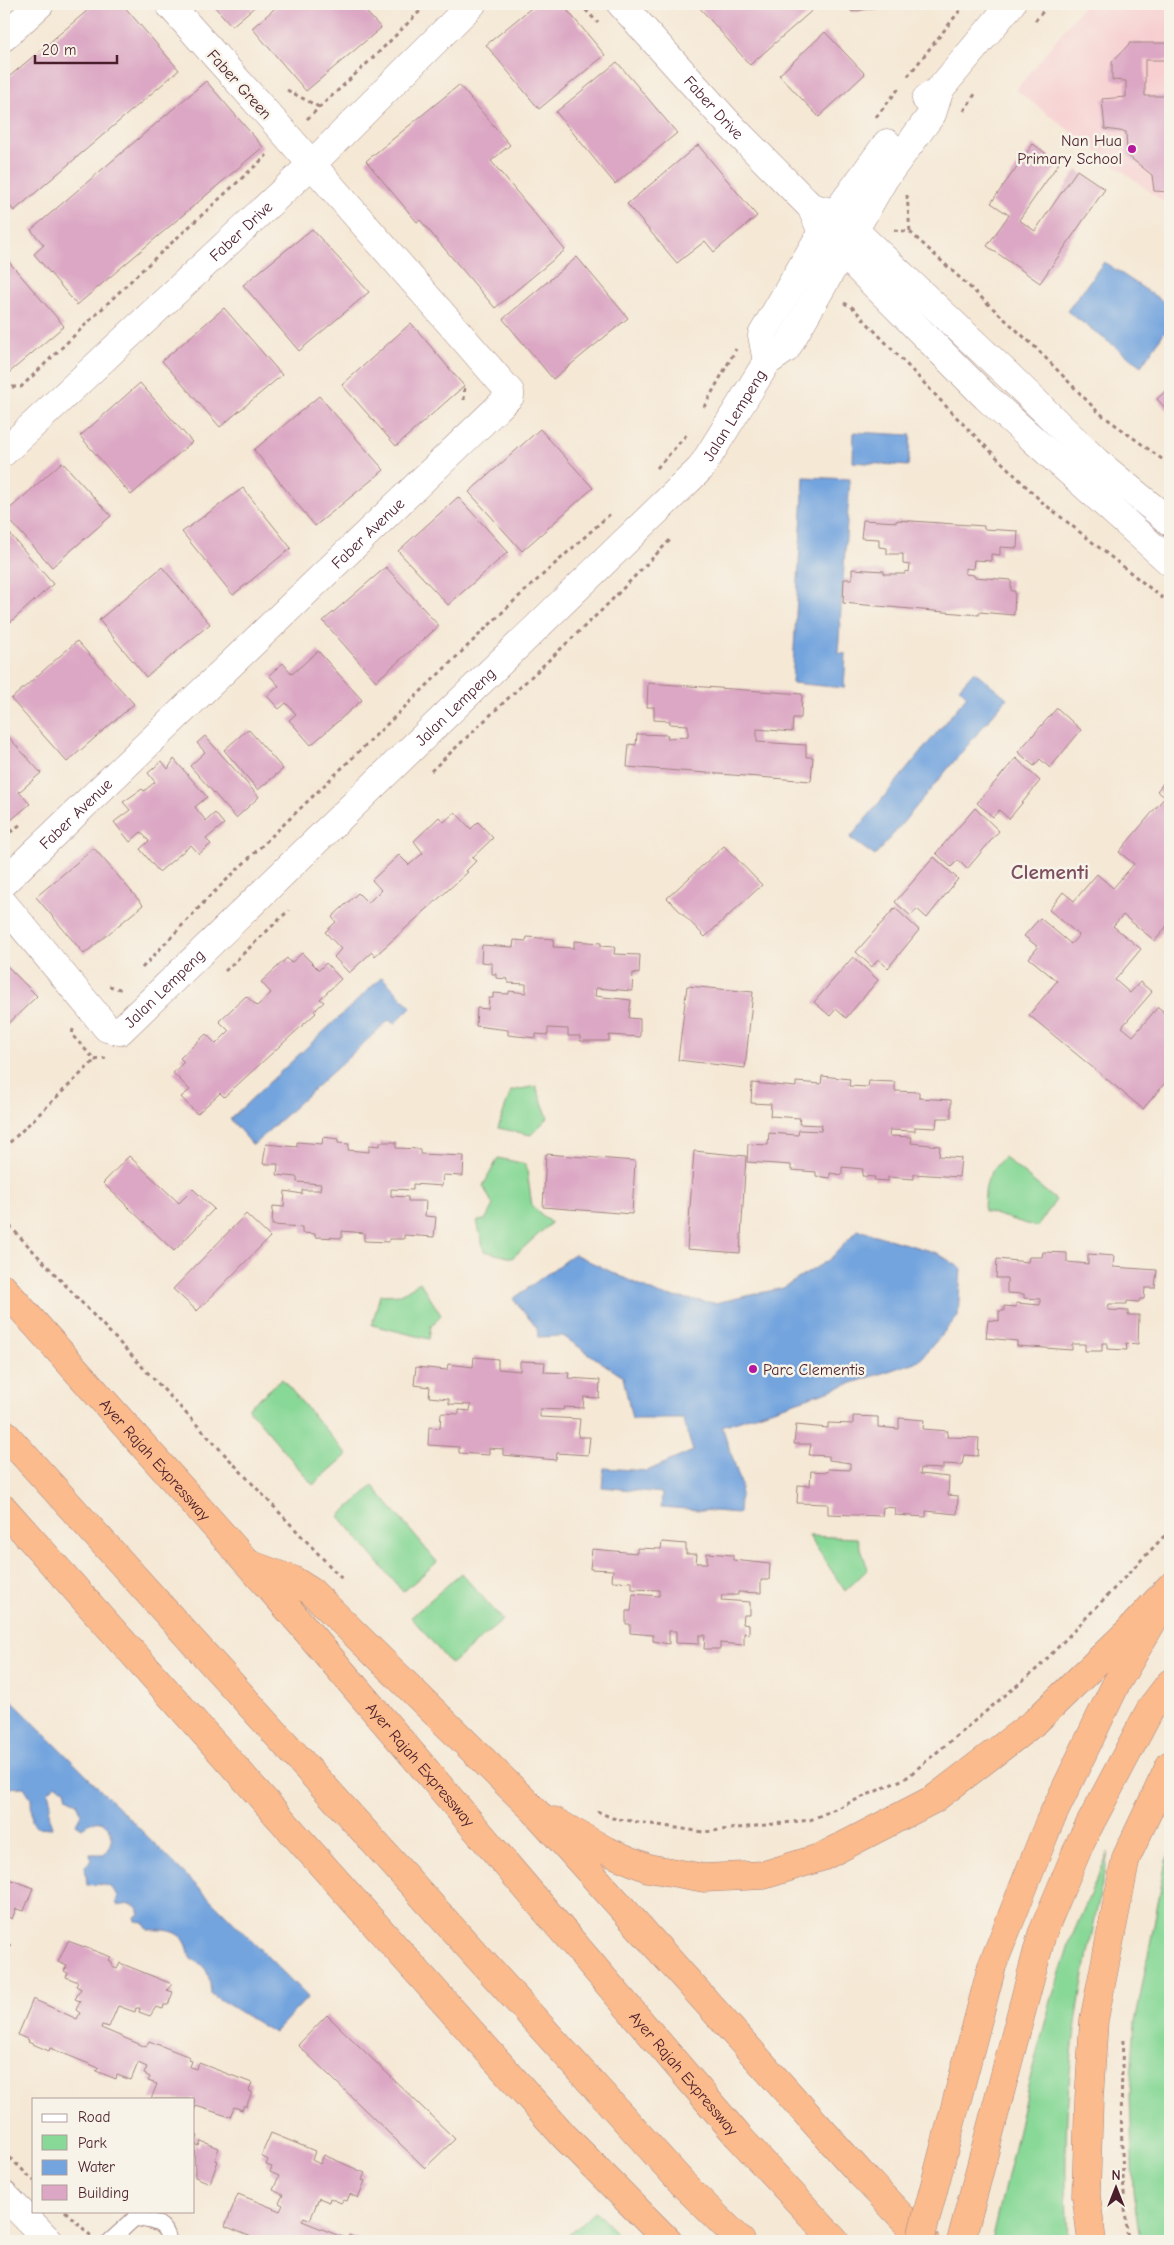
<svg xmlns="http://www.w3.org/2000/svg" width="1174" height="2245" font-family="'Comic Neue',sans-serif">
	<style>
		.built { fill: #f7cfd1 }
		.green { fill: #88d897; stroke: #697c61 }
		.water { fill: #73a4de; stroke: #5e6284 }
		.building { fill: #dca7c4 }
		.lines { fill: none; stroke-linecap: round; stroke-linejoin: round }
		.service-casing { stroke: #a08480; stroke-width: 17 }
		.minor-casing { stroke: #a08480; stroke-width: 29 }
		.motorway-casing { stroke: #a08480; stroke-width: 29 }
		.path { stroke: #a08480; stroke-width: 3; stroke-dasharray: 4 4; stroke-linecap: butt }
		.service { stroke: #fff; stroke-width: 15 }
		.minor { stroke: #fff; stroke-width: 28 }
		.motorway { stroke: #fbbb8d; stroke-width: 28 }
		.motorway-bridge-casing { stroke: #a08480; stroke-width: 29; stroke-linecap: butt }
		.motorway-bridge { stroke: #fbbb8d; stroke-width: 28 }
		.poi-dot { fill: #b5179e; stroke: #f7f3e8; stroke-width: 2 }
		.labels { text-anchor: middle; stroke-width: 5; stroke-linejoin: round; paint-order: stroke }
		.street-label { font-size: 16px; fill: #4a1f2b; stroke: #f7f3e8 }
		.poi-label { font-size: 16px; fill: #4a1f2b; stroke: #f7f3e8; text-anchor: end }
		.district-label { font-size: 21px; font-weight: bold; fill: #7d4f61; stroke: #f7f3e8 }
	</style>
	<rect width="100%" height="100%" fill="#f7f3e8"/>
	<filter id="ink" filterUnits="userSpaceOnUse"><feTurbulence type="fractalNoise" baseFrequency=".02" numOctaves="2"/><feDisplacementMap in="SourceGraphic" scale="10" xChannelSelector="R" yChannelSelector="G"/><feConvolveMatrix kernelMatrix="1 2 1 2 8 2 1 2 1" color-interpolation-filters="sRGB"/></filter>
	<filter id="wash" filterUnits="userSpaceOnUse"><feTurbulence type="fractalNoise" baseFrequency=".0096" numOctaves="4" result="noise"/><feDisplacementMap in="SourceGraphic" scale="20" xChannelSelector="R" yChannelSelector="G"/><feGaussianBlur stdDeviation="1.12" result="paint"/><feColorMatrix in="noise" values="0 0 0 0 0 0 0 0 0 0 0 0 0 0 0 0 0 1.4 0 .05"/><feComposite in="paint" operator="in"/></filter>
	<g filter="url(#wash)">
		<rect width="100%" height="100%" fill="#f5e8d5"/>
		<!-- built -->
		<polygon class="built" points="1085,4 1170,4 1170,207 1016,90"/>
		<!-- green -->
		<g class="green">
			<polygon points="536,1086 548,1118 531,1135 498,1128 511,1091"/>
			<path d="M1004,1157L1056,1200L1037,1227L984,1211C985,1185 985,1176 1004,1157Z"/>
			<polygon points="498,1158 526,1164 532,1206 551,1223 512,1258 484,1251 477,1221 485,1220 493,1205 483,1186"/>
			<polygon points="420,1282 441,1315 431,1326 429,1339 372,1325 380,1295 401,1294"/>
			<polygon points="282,1379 347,1455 313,1485 248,1408"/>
			<polygon points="373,1486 437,1562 403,1592 339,1516"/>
			<polygon points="809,1536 857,1538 868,1569 845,1591"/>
			<polygon points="461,1573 503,1620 451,1664 411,1617"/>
			<polygon points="1170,1852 1170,2241 1140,2241 1133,2191 1130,2093 1135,2023 1166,1861"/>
			<path d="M1108,1853C1098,1907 1085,1962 1077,2017C1065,2091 1064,2167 1068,2241H992L1029,2082L1051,2001L1070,1941Z"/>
			<polygon points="595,2211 624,2241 563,2241"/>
		</g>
		<!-- water -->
		<g class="water">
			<polygon points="1104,262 1170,306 1170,324 1141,366 1067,311"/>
			<polygon points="854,432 911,435 908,466 853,462"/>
			<polygon points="804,477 850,479 838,653 846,654 844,688 792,683"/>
			<polygon points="974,671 1007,698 875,856 850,838 967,696 959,688"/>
			<polygon points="382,977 411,1007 394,1024 389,1020 253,1145 230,1119"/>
			<polygon points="858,1230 937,1253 961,1268 958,1316 919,1361 722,1426 741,1484 739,1513 661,1507 662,1493 602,1487 604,1468 647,1471 693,1451 683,1419 632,1419 623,1377 563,1336 538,1337 537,1328 513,1299 574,1254 660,1295 715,1303 783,1288 830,1259"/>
			<path d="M4,1693L308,1997L274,2033L211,1994C209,1974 209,1967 190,1958C186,1931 173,1929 148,1930L143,1922L136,1921L135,1917L140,1914C137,1902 128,1904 118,1906L116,1902L118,1896C111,1883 101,1884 87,1885L85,1866L91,1860L90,1854H104C122,1834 104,1810 82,1828L76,1824L81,1814L77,1802L67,1797L65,1789L56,1785L48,1792L51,1803L49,1811L50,1820L52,1828L36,1827L32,1821L31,1798L24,1787L4,1788Z"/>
		</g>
		<g id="blocks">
			<!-- building -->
			<g class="building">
				<polygon points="95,4 122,4 179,70 14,211 4,199 4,81"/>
				<polygon points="212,4 258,4 232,26"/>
				<polygon points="280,4 359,4 381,28 306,91 252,28"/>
				<polygon points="536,4 562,4 605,55 539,109 486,45"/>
				<polygon points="702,4 814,4 816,7 750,65 699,7"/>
				<polygon points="844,4 888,4 888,5 852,12"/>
				<polygon points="825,32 865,74 819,117 779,75"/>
				<polygon points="1130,43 1170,43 1170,60 1145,60 1145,96 1170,96 1170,192 1154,191 1152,175 1127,155 1126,132 1105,129 1102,99 1126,97 1126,81 1112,80 1112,62"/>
				<polygon points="617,62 677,133 615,184 556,112"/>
				<polygon points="206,81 263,147 77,305 34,254 44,245 31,230"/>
				<polygon points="459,85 510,145 491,161 565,250 495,308 420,220 417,222 366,161"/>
				<polygon points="1033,144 1059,163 1019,220 1035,231 1077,170 1105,189 1040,283 987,246 1009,215 991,203"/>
				<polygon points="698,145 757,216 714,252 705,241 677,263 627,204"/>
				<polygon points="312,229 369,292 299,351 243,285"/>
				<polygon points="4,256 64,326 4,377"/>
				<polygon points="577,257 628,318 553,379 503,319"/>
				<polygon points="224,308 282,375 220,427 162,361"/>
				<polygon points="411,323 464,386 396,446 342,385"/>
				<polygon points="140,383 192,442 131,495 80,436"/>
				<polygon points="1170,387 1170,413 1157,399"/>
				<polygon points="319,396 384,470 315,526 254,450"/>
				<polygon points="540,429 593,488 522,551 469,492"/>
				<polygon points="62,462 111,516 52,567 4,514"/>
				<polygon points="243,488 291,548 233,595 182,532"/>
				<polygon points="458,497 508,552 448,605 398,551"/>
				<polygon points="863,520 897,522 897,520 984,526 984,529 1018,531 1017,548 1000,547 1000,555 991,554 991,561 974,560 973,569 965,568 965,574 974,575 974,577 1011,580 1011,591 1015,591 1014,615 979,612 979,615 843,603 844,579 852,579 852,569 884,571 884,574 905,574 905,571 909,572 910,565 903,564 903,554 887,554 887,548 879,547 879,539 861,538"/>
				<polygon points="4,527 53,584 4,628"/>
				<polygon points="162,567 210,624 146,677 99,620"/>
				<polygon points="386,567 439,626 376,681 323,621"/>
				<polygon points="77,641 134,704 67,762 11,699"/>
				<polygon points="318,651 362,700 311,745 289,720 296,714 286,703 279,709 267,696 279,686 269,675 283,663 292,674"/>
				<polygon points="648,683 802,694 801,718 793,718 792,732 757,729 757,742 806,745 806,757 813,757 811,781 627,767 629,744 636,745 637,734 668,735 667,738 688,737 688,725 670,724 670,721 654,720 654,707 647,707"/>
				<polygon points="1057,708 1081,730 1050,768 1040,759 1034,766 1018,752"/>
				<polygon points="248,729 283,769 258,790 224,750"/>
				<polygon points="4,732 41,773 19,792 30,804 4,826"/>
				<polygon points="205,736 259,797 236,818 190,766 205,752 197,743"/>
				<polygon points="1016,758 1040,781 1009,819 999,810 993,817 977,803"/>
				<polygon points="174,759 207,797 195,807 206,821 215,813 224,824 206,839 211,844 199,854 191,845 159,872 140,849 149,841 141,832 130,842 114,822 130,810 123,802 142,789 144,791 155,782 148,773 162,761 168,769"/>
				<polygon points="1170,775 1170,922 1155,941 1123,915 1113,926 1141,949 1115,980 1130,993 1140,982 1152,992 1122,1027 1133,1036 1158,1007 1166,1014 1170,1009 1170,1077 1143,1109 1029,1015 1057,981 1029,958 1038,947 1024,936 1040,918 1071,944 1079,935 1049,910 1063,892 1074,901 1097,874 1113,888 1134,864 1119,852 1165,797 1157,791"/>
				<polygon points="975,808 999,831 967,869 958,860 951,867 936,853"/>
				<polygon points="455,812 471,829 478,822 493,838 472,858 476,861 466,871 468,872 375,956 372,952 349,973 334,957 341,949 325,932 336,922 332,917 358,893 368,903 381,890 372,880 399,855 409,865 423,853 414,841 439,817 444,822"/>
				<polygon points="724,846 762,885 705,937 667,898"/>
				<polygon points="94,848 143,905 84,954 36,897"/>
				<polygon points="934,857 958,879 927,918 917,909 911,916 895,902"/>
				<polygon points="895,908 919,930 888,968 878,959 872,967 856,952"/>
				<polygon points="527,937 554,939 553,947 574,948 574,941 601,943 601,946 615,947 614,954 640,955 639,974 633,973 632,991 596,988 595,996 631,1000 629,1018 640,1019 640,1037 609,1035 609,1041 580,1041 580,1036 568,1036 568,1029 548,1028 548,1035 536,1034 536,1038 508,1035 508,1030 476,1026 477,1008 488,1009 489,998 493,998 493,993 509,994 509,991 526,993 526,984 508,983 508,979 496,978 496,974 492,974 492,963 481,962 482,945 513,947 514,940 526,941"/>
				<polygon points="302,953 319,970 326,963 341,979 320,999 324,1002 314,1011 316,1013 224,1097 220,1093 197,1114 181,1097 190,1090 173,1073 184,1062 180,1058 206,1034 216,1044 229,1031 219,1021 246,996 257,1006 271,993 261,982 287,958 291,963"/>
				<polygon points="853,957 878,980 846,1018 836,1009 830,1016 814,1002"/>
				<polygon points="4,963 37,996 4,1028"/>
				<polygon points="687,986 753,992 745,1068 678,1060"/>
				<polygon points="822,1076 850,1079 849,1086 868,1087 869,1081 895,1082 895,1091 919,1092 919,1098 951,1100 951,1118 937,1118 936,1128 915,1127 915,1131 890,1130 889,1136 912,1137 911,1143 940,1146 939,1156 961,1158 959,1177 914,1174 914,1179 888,1177 888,1181 874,1180 875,1177 862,1176 863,1169 842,1167 842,1175 830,1173 830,1178 816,1176 816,1172 791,1170 791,1165 747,1162 748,1144 768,1145 769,1133 798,1135 799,1130 821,1131 822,1125 799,1124 800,1118 770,1116 771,1104 751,1103 752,1083 796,1087 796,1082 821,1084"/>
				<polygon points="323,1137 338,1139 338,1143 349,1144 348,1150 369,1152 369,1145 380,1146 380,1142 396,1142 396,1148 420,1149 420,1154 464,1156 463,1176 443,1175 442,1186 413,1184 413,1190 391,1189 391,1196 408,1197 408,1201 426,1201 425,1216 436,1217 434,1237 404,1235 404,1239 389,1239 389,1242 364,1241 364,1233 342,1231 342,1238 315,1237 315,1234 302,1233 302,1227 272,1225 273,1206 284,1207 285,1191 302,1194 302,1190 320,1190 321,1184 297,1182 297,1177 277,1175 278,1164 263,1164 266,1144 297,1147 297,1142 322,1144"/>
				<polygon points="694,1151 746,1156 740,1253 687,1249"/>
				<polygon points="546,1154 635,1161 632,1214 543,1207"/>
				<polygon points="129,1156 179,1203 193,1189 214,1209 174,1251 103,1183"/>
				<polygon points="246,1214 270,1237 197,1311 173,1289"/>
				<polygon points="1043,1252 1067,1253 1067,1262 1088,1264 1088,1254 1114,1256 1113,1267 1157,1270 1155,1288 1145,1288 1144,1299 1140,1299 1139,1302 1127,1301 1127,1304 1109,1304 1108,1310 1128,1311 1128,1315 1139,1315 1138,1344 1126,1343 1127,1350 1107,1349 1107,1343 1102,1343 1102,1351 1085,1351 1085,1344 1072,1344 1072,1350 1017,1346 1017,1341 986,1338 988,1320 999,1321 999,1311 1004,1311 1004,1306 1016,1307 1016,1303 1040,1305 1040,1299 1024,1298 1024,1294 1007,1293 1007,1278 996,1278 997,1259 1028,1262 1029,1257 1042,1257"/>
				<polygon points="474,1357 498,1359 498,1369 520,1371 520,1361 545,1362 544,1372 569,1373 568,1378 600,1380 599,1398 584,1397 583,1408 564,1407 563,1410 540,1409 540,1417 580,1419 578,1437 590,1437 588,1455 557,1453 556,1460 503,1455 503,1449 489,1448 489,1455 459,1453 459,1447 428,1445 429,1427 440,1428 441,1413 459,1414 459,1410 470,1411 471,1405 449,1404 449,1399 429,1397 430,1387 414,1385 416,1367 447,1370 448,1364 473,1367"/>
				<polygon points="853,1416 878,1417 878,1427 899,1429 899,1418 924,1420 923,1429 948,1431 947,1437 979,1438 978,1456 964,1455 962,1465 943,1464 943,1469 921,1468 920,1474 949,1477 948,1495 958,1496 957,1514 926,1511 926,1517 895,1515 896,1508 883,1507 882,1516 828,1514 828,1504 797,1503 798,1485 810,1486 811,1471 828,1472 828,1469 850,1470 850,1463 829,1460 829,1456 809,1455 811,1444 794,1444 796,1425 828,1428 828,1423 853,1424"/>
				<polygon points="662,1542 686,1544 686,1554 697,1554 696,1563 707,1563 707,1553 733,1555 733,1560 770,1564 769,1580 761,1580 761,1593 738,1592 738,1595 722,1595 721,1600 750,1602 750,1615 744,1615 743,1624 749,1625 749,1634 744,1633 744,1645 720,1643 720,1649 704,1649 705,1635 699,1635 699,1644 676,1643 676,1631 669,1631 669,1644 653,1641 653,1635 630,1633 630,1624 626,1624 626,1611 631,1611 633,1594 659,1596 659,1590 632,1589 632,1582 612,1581 613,1570 590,1569 592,1549 637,1553 637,1548 661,1549"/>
				<polygon points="4,1877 33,1888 24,1911 16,1909 12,1919 4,1915"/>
				<polygon points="68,1941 111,1957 109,1960 112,1962 112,1967 117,1969 120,1963 172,1984 167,1990 173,1992 168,2005 164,2005 163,2009 156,2007 150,2016 139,2012 140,2008 136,2008 135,2012 118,2006 109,2027 102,2025 101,2028 146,2047 149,2041 190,2057 189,2060 192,2061 190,2067 196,2069 199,2063 252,2083 249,2091 252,2092 246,2107 244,2105 242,2110 234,2107 230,2117 196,2106 194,2110 194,2099 151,2099 157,2084 148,2081 150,2077 144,2074 147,2067 138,2063 131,2080 117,2075 116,2079 96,2071 99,2068 50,2048 49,2051 28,2042 29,2040 18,2035 33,1999 77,2019 80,2013 76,2010 80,2001 75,1999 81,1989 76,1986 78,1982 66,1977 68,1973 64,1971 67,1966 58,1962"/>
				<polygon points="4,1942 11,1945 4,1962"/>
				<polygon points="327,2015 455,2139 425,2168 298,2045"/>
				<polygon points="271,2133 315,2151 312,2160 320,2164 324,2155 365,2173 362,2180 365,2181 358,2198 350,2194 347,2201 343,2200 341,2203 330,2198 329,2202 319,2198 310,2220 304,2217 302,2221 347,2239 349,2235 363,2241 255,2241 256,2239 225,2226 238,2194 280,2211 283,2205 279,2203 283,2195 273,2190 279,2176 270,2172 272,2167 266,2165 268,2160 261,2156"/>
				<polygon points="194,2134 198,2136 195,2144 199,2146 201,2141 219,2148 215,2160 218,2161 210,2183 195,2177"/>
			</g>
		</g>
	</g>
	<g filter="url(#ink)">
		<use href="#blocks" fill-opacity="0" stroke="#a08480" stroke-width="1"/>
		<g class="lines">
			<!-- service casing -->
			<g class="service-casing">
				<path id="service" d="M110,2241L135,2218C153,2221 166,2222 169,2241"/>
			</g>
			<!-- minor casing -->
			<g class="minor-casing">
				<g id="minor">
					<path id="s1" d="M621,4L730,125L811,207L822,232L986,397L1170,562"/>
					<polyline points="4,37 40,4"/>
					<polyline points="926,99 940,89 1011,4"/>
					<polyline points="811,207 836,213 1009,376 1097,462 1170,522"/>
					<polyline points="767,362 762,335 822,232 887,143"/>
					<path id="s2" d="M4,452L312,164L472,4"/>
					<path id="s3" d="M4,882L510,396V392L288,137L169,4"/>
					<path id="s4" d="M4,904L107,1028L120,1031L701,468L767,362L786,349L884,179L932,114L940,89"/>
					<polyline points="4,2195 49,2241"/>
				</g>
			</g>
			<!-- motorway casing -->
			<g class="motorway-casing">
				<g id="motorway">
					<path id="s5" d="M4,1289L284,1604L738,2136L835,2241"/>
					<polyline points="4,1433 686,2187 741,2241"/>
					<polyline points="4,1509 565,2137 668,2241"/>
					<polyline points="252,1565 293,1580 312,1592 535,1811 861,2174 925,2241"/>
					<polyline points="554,1821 607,1851 648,1868 704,1878 764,1875 822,1857 934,1799 1036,1721 1129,1631 1170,1587"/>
					<polyline points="992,1966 1049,1823 1116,1684 1154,1619"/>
					<polyline points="961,2241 1042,1934 1081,1841 1151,1708 1170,1683"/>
					<polyline points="1092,2241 1086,2195 1089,2099 1094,2020 1126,1858 1170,1765"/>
				</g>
			</g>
			<!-- path -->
			<g class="path">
				<polyline points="580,4 598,23"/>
				<polyline points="1035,21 1049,4"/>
				<polyline points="908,76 965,4"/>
				<polyline points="287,90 319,107"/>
				<polyline points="964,111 977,91"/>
				<polyline points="876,117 900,87"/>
				<polyline points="307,119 376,55 427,4"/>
				<polyline points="907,195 910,232"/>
				<polyline points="894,230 910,232 1035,347 1098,412 1170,465"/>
				<polyline points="844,303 852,307 961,422 1042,502 1170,604"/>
				<polyline points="4,387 21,387 140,272 267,155"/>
				<polyline points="464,400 465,384"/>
				<polyline points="704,407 736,349"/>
				<polyline points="657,468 688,433"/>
				<polyline points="431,771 602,610 671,539"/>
				<polyline points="4,837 21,824"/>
				<polyline points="142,968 208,898 515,600 610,514"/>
				<polyline points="225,971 289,910"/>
				<polyline points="109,986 120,989 122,988"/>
				<polyline points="73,1029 72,1035 95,1060 106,1058"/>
				<polyline points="4,1148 95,1060"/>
				<polyline points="4,1220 343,1580"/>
				<polyline points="597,1811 612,1818 703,1832 810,1820 906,1778 1039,1667 1170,1530"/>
				<path d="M1123,2040C1120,2107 1121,2174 1128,2241"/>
				<polyline points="4,2152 34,2181"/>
				<polyline points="65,2211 91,2236"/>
			</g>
			<!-- service -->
			<use href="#service" class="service"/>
			<!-- minor -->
			<use href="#minor" class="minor"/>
			<!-- motorway -->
			<use href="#motorway" class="motorway"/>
			<!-- motorway-bridge casing -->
			<g class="motorway-bridge-casing">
				<polyline id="motorway-bridge" points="920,2241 992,1966"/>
			</g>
			<!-- motorway-bridge -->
			<use href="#motorway-bridge" class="motorway-bridge"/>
		</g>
	</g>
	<!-- markers -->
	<g class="poi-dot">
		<circle cx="1132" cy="149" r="5"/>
		<circle cx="753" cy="1369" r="5"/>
	</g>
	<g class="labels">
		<!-- street labels -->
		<g class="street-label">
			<text transform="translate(240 84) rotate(48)" y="6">Faber Green</text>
			<text dy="6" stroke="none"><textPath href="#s1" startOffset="139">Faber Drive</textPath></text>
			<text dy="6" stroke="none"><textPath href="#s2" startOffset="324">Faber Drive</textPath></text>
			<text dy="6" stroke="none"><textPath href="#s4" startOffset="1046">Jalan Lempeng</textPath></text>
			<text dy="6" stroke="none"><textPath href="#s3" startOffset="504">Faber Avenue</textPath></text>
			<text dy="6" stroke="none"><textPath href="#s4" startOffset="641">Jalan Lempeng</textPath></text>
			<text dy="6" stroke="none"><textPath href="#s3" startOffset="99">Faber Avenue</textPath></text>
			<text dy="6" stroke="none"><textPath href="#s4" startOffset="236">Jalan Lempeng</textPath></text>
			<text dy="6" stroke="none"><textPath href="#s5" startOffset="228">Ayer Rajah Expressway</textPath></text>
			<text dy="6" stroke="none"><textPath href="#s5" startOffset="632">Ayer Rajah Expressway</textPath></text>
			<text dy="6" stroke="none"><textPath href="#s5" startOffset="1038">Ayer Rajah Expressway</textPath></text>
		</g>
		<!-- poi labels -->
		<g class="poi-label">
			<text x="1122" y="146">Nan Hua<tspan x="1122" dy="18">Primary School</tspan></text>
			<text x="763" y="1375" text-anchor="start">Parc Clementis</text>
		</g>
		<!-- district labels -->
		<g class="district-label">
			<text x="1050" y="879">Clementi</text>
		</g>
	</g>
	<!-- margin -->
	<rect width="1174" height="2245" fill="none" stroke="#f7f3e8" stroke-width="20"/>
	<!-- legend -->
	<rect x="32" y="2098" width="162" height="115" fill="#f7f3e8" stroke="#b29e9c"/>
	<rect x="42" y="2114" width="25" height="8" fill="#ffffff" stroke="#b29e9c"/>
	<text x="78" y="2122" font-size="15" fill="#4a1f2b">Road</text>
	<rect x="42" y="2135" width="25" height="15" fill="#88d897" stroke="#b29e9c"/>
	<text x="78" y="2148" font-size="15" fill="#4a1f2b">Park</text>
	<rect x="42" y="2160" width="25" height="15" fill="#73a4de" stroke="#b29e9c"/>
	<text x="78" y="2172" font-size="15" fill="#4a1f2b">Water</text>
	<rect x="42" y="2185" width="25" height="15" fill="#dca7c4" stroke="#b29e9c"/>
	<text x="78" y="2198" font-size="15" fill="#4a1f2b">Building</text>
	<!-- north arrow -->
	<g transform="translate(1116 2188)" stroke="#f7f3e8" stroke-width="4" paint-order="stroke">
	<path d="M0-4L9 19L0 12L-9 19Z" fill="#4a1f2b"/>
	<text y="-8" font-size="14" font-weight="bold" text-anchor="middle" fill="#4a1f2b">N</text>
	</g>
	<!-- scale -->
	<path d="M35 55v8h82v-8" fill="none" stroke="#4a1f2b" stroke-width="2.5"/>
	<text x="42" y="55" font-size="15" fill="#4a1f2b" stroke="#f7f3e8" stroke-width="4" paint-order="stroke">20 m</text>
</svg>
